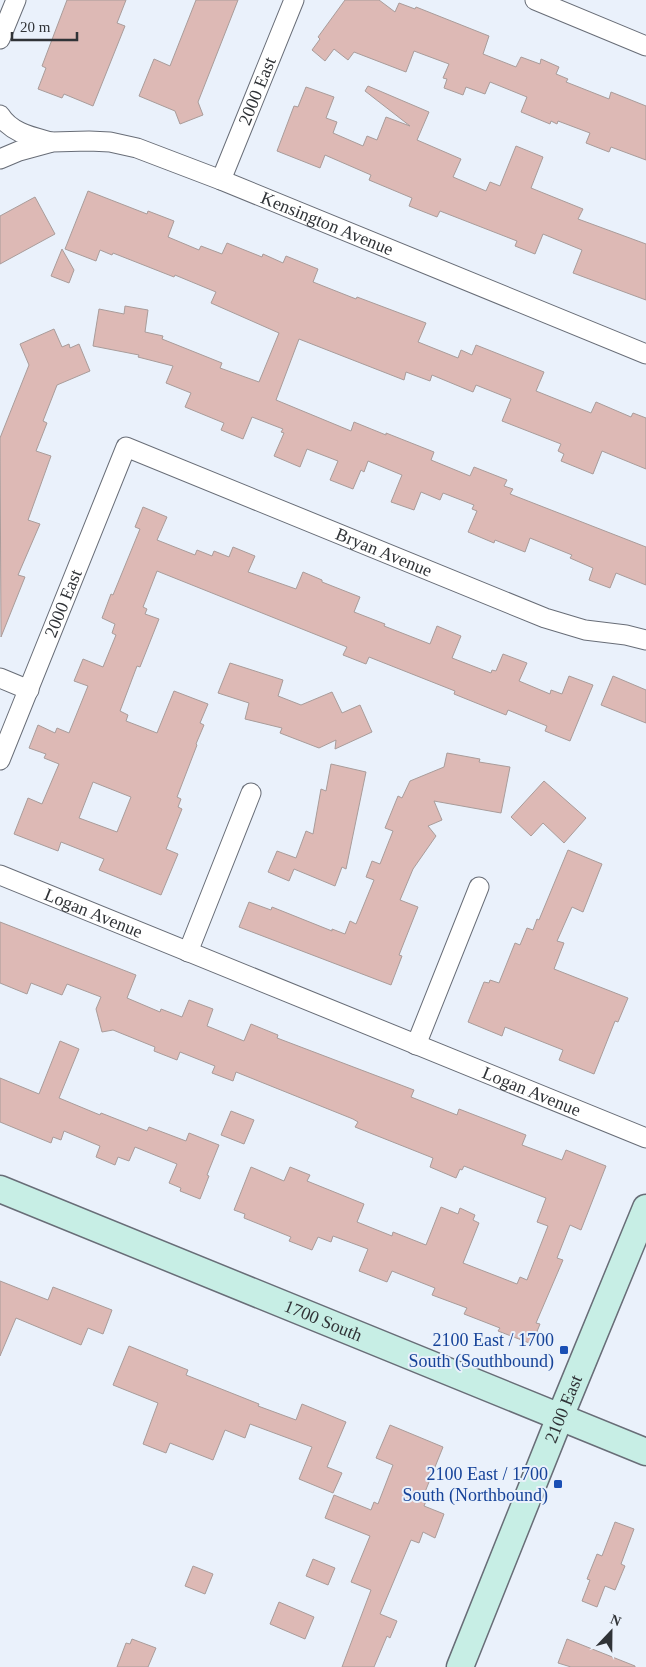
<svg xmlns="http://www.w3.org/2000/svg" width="646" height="1667" font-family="Georgia,serif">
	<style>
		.building { fill: #ddb9b5; stroke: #a99c9a; fill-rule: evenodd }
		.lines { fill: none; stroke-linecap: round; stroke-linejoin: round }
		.street-casing { stroke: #686d77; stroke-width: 21 }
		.secondary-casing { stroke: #686d77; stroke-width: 29 }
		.street { stroke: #fff; stroke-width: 19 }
		.secondary { stroke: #c7eee5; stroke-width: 26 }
		.transit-dot { fill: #1a4fb4; stroke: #eaf1fb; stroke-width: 2 }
		.labels { text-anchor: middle; stroke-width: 4; stroke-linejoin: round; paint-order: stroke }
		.street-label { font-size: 18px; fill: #303337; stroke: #eaf1fb }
		.transit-label { font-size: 18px; fill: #164399; stroke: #eaf1fb; text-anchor: end }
	</style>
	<rect width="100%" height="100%" fill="#eaf1fb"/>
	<!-- building -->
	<g class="building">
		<polygon points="67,0 126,0 117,23 125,26 93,106 64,94 62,98 38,89 46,68 42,66"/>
		<polygon points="196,0 238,0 198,102 203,115 180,124 175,111 139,96 154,59 170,66"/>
		<polygon points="345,0 379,0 395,12 399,3 415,9 416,7 489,36 483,54 516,67 521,57 540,64 541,59 559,67 556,74 568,79 566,82 609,99 611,92 646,106 646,160 611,147 609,152 586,143 590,133 558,121 557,124 551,121 550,124 521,112 527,97 490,82 485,94 466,87 463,95 444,88 447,79 443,78 449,64 414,51 406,72 354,52 348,60 334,49 325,61 312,50 320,39 318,37"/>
		<polygon points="368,86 429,112 417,140 461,159 453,177 486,191 490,182 500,186 516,146 543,157 531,188 583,209 578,219 646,244 646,300 573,273 582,250 543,234 535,254 515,246 517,241 440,211 437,217 409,206 412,198 369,180 371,175 325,155 320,168 277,151 294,106 298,107 306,87 334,97 326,118 337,122 333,133 363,146 367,136 377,140 386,117 410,126 365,91"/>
		<polygon points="88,191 147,214 148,211 174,221 168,237 199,250 201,246 222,254 227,243 262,257 263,254 283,263 286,256 318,269 313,282 356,299 357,297 426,323 418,342 458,358 461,350 472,355 476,345 544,372 536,391 591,413 596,402 631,417 633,413 646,418 646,469 602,451 593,474 561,461 564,454 558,451 561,444 502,421 511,399 476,385 473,392 432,375 430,381 406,372 404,380 299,339 276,400 351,431 354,422 386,435 386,433 434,452 431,460 470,476 474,467 507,480 504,486 513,489 510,494 646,547 646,585 616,573 610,588 589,580 593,568 570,558 572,555 530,538 525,552 495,540 494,543 468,532 477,511 472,509 474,505 443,493 440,500 421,492 414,510 391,502 402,475 368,461 364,472 361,470 353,489 330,480 338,461 307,449 300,467 274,456 284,433 281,432 283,429 252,417 243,439 221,430 224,423 185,407 191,393 166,383 173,366 138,357 139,355 93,346 99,309 124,314 125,306 148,310 145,332 163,336 162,339 222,363 220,368 259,382 279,333 211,303 216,292 175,275 174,277 113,253 112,255 100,250 96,261 65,249"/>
		<polygon points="35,197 55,234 0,264 0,216"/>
		<polygon points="62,249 74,270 69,283 51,276"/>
		<polygon points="54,329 62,347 69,344 70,348 79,344 90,371 57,385 43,421 47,423 36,451 51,456 28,520 40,524 18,575 25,577 1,637 0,438 29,365 20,344"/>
		<path d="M143,507L167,517L157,540L195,555L197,550L212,556L214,551L229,557L233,547L255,556L248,572L296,589L303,572L322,580V582L360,597L354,612L385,624L384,626L430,644L437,626L461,636L452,658L491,673L492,670L496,671L503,654L527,663L519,681L550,694L551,690L562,694L569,676L593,685L570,741L545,731L547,726L508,710L506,715L454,694L455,691L369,657L366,664L343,655L347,647L157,571L143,607L147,609L145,614L159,619L140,667L137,666L120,711L128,715L126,721L157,733L174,691L208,704L200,723L204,725L196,744L197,745L177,797L181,799L178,807L182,809L166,849L178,854L161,895L99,870L104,859L61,842L58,851L14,834L28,798L42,804L59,764L44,758L46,754L29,748L38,725L55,733L57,728L69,733L88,686L74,681L83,659L103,667L116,635L112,633L115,624L102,618L111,594L113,595L140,529L135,527ZM93,782L131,797L117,832L79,818Z"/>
		<polygon points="230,663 283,680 278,696 301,705 332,692 342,713 360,705 372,732 335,749 336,740 319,748 280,733 282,728 245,719 249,703 218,693"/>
		<polygon points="613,676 646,690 646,723 601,705"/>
		<polygon points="447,753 480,759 479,762 510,767 501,813 434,801 442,820 428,826 436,836 413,869 400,900 418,907 399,955 402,956 391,985 239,927 249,902 271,910 272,907 332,931 332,929 345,934 350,921 356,924 374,880 366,877 372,861 380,864 393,831 385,828 398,796 402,798 410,781 444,767"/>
		<polygon points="331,764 366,772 346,869 342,867 335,886 294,869 289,881 268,872 277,851 296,858 306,831 313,834 321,789 326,791"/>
		<polygon points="544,781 586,818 564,843 543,823 531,836 511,817"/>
		<polygon points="568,850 602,864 583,912 572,907 557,941 564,943 554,969 628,998 618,1022 615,1021 594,1074 559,1060 563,1050 505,1027 502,1036 468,1022 484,982 489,983 490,980 499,983 515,943 520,945 527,928 533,930 537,919 539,920"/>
		<polygon points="0,922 136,975 127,998 160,1012 161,1009 182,1017 189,1000 213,1009 207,1026 244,1041 251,1024 278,1035 277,1038 414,1090 411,1097 457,1115 459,1109 526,1135 522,1145 562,1160 566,1150 606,1166 581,1230 570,1225 557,1258 563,1260 536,1323 540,1324 532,1344 498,1331 500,1328 464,1314 467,1308 432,1295 435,1288 392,1271 387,1282 359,1271 368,1249 333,1236 331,1242 318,1237 312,1250 289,1241 291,1237 244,1218 245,1214 234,1210 251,1167 284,1181 290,1167 310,1175 307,1181 364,1204 357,1222 392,1236 393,1232 426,1245 441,1207 458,1214 460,1208 475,1215 473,1220 479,1223 463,1263 517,1284 520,1277 527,1280 548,1226 537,1222 546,1198 464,1166 462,1170 460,1169 456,1178 430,1167 433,1158 355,1127 358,1122 353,1119 236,1072 233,1081 212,1073 215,1066 180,1052 177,1060 154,1051 155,1047 113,1030 102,1032 96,1009 101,997 67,984 62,995 31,983 27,994 0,983"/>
		<polygon points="60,1041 79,1049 59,1098 100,1115 101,1113 147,1131 149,1127 186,1141 189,1133 219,1145 207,1175 209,1176 200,1199 180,1191 181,1188 169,1183 177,1164 135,1147 129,1161 118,1157 115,1165 96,1157 100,1146 64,1131 61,1140 53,1137 51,1143 0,1122 0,1078 39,1094"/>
		<polygon points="231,1111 254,1120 244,1144 221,1135"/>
		<polygon points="0,1281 48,1300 53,1287 112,1310 103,1334 88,1328 81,1345 16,1318 0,1356"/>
		<polygon points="129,1346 188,1370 186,1375 259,1404 258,1406 296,1420 302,1404 346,1422 327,1467 342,1473 333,1493 299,1479 312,1447 250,1424 245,1438 225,1430 213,1460 170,1443 166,1453 143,1444 158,1403 113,1385"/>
		<polygon points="390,1425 443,1447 425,1492 429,1494 424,1506 444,1514 435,1538 423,1532 419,1543 411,1540 380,1614 397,1621 390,1638 387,1636 374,1667 342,1667 371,1590 351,1582 370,1536 325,1518 334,1495 371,1510 374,1502 378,1504 393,1465 376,1458"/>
		<polygon points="615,1522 634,1529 621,1564 625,1566 615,1590 605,1586 597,1607 582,1601 590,1580 587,1579 597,1554 602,1556"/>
		<polygon points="313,1559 335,1568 328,1585 306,1576"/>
		<polygon points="193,1566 213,1574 205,1594 185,1586"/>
		<polygon points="279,1602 314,1617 305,1639 270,1624"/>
		<polygon points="132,1639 156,1648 148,1667 117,1667 126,1643 130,1644"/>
		<polygon points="567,1639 635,1666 635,1667 571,1667 558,1663"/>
	</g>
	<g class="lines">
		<!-- street casing -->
		<g class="street-casing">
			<g id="street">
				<polyline points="535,0 646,46"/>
				<polyline points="0,39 16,0"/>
				<path d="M0,115C11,133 33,137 51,142"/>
				<path id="s1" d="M0,159L19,151L52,142L89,141L110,142L137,148L221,180L646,354"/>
				<path id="s2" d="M221,180L294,0"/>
				<polyline points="0,678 29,690"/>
				<path id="s3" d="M0,760L126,447L545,618L585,630L626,635L646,640"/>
				<path id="s4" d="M0,875L646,1138"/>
				<polyline points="188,952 251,793"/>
				<polyline points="416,1045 479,887"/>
			</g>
		</g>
		<!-- secondary casing -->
		<g class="secondary-casing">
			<g id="secondary">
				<path id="s5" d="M0,1189L646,1452"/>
				<path id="s6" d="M460,1667L560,1417L646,1208"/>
			</g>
		</g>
		<!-- street -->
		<use href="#street" class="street"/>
		<!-- secondary -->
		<use href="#secondary" class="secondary"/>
	</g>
	<!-- markers -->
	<g class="transit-dot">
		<rect x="559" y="1345" width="10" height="10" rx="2.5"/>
		<rect x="553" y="1479" width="10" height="10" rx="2.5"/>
	</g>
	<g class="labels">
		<!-- street labels -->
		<g class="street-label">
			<text dy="6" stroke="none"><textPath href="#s2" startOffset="96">2000 East</textPath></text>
			<text dy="6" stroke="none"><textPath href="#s1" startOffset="345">Kensington Avenue</textPath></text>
			<text dy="6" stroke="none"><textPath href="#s3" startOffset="616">Bryan Avenue</textPath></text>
			<text dy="6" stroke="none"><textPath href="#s3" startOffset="169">2000 East</textPath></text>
			<text dy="6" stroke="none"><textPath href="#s4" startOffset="101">Logan Avenue</textPath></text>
			<text dy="6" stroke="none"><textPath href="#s4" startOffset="574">Logan Avenue</textPath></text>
			<text dy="6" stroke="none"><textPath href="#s5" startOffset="349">1700 South</textPath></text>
			<text dy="6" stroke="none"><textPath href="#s6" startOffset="278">2100 East</textPath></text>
		</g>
		<!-- transit labels -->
		<g class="transit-label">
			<text x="554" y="1346">2100 East / 1700<tspan x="554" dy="21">South (Southbound)</tspan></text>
			<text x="548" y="1480">2100 East / 1700<tspan x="548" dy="21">South (Northbound)</tspan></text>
		</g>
	</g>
	<!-- north arrow -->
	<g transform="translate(611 1632) rotate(22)" stroke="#eaf1fb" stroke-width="4" paint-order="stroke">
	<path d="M0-4L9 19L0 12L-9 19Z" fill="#303337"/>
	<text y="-8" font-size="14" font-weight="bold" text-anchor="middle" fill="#303337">N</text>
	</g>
	<!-- scale -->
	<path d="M12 32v8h65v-8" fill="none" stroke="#303337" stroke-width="2.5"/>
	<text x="20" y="32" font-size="15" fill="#303337" stroke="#eaf1fb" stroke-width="4" paint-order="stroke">20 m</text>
</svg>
